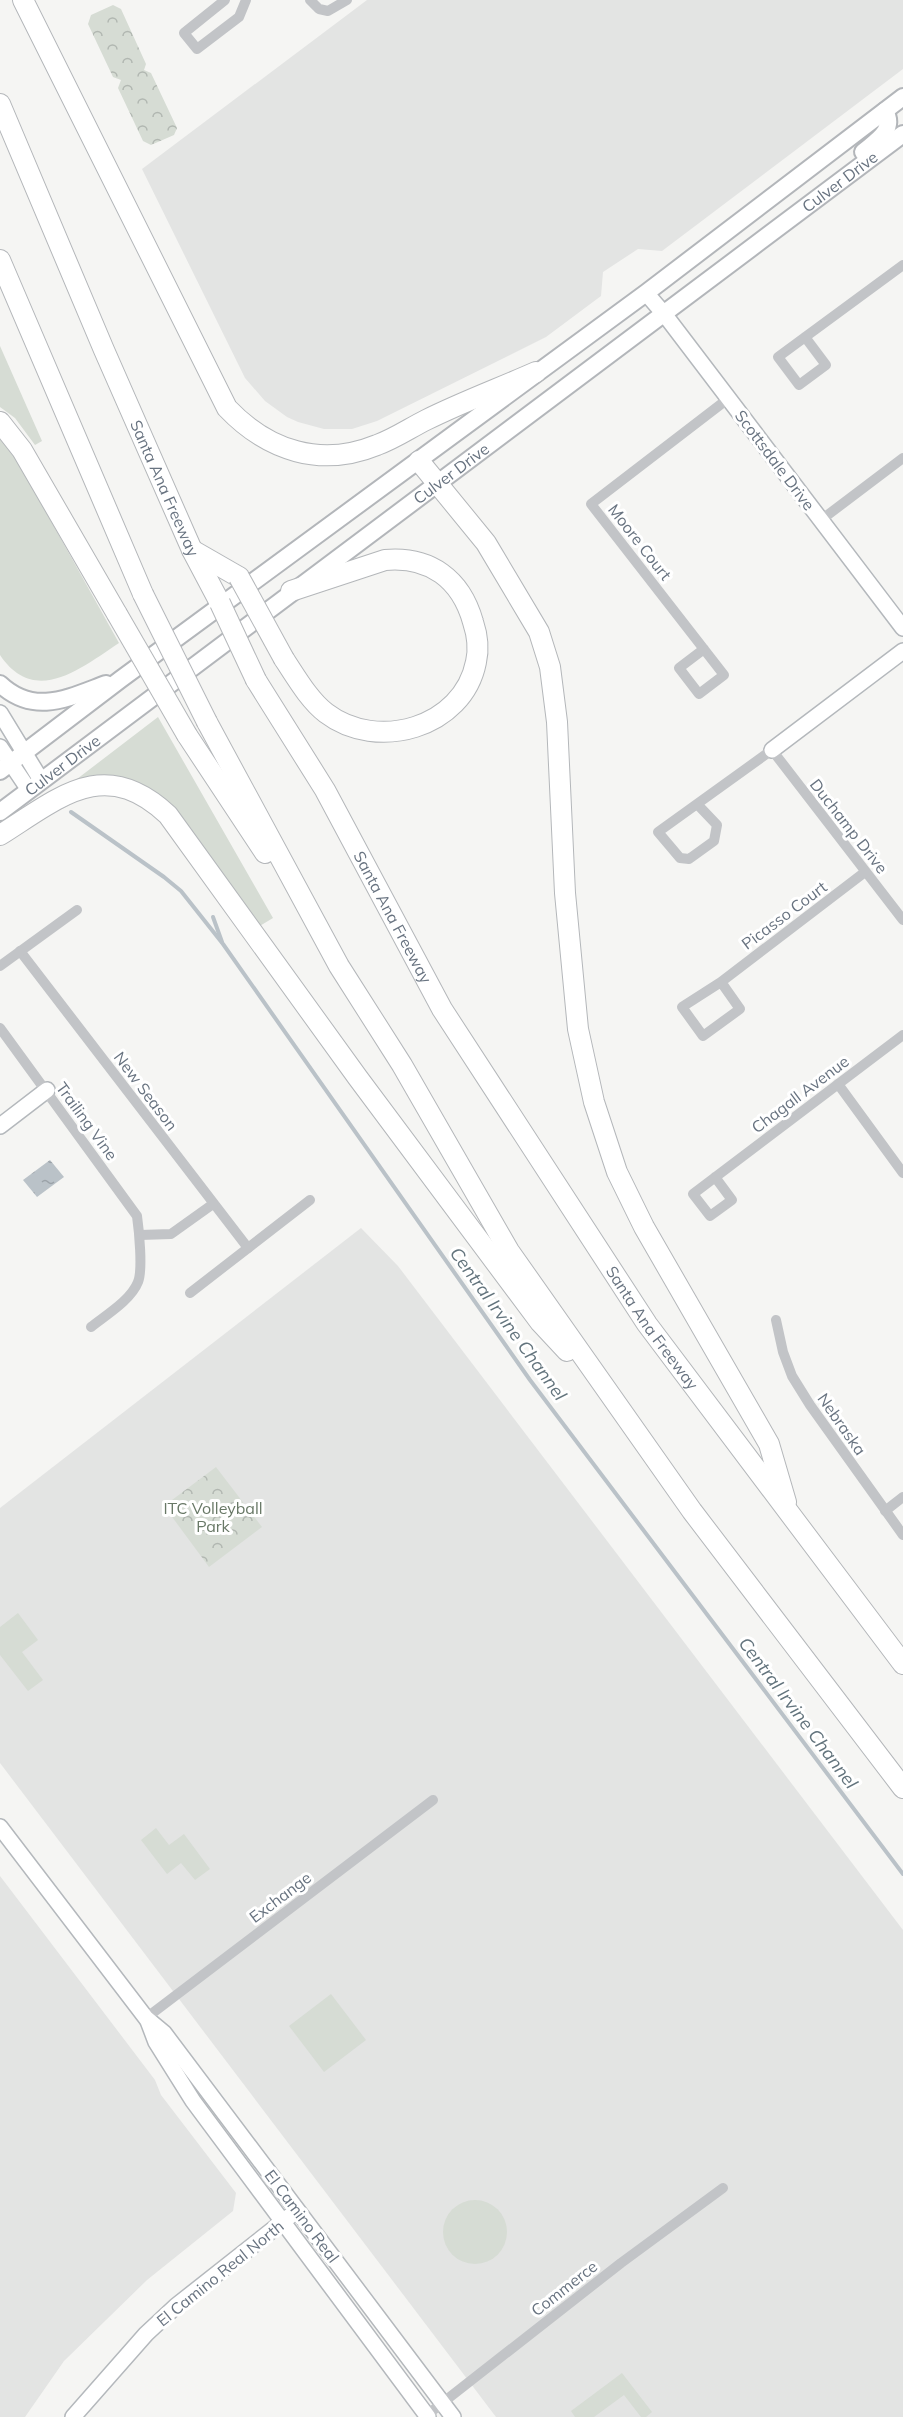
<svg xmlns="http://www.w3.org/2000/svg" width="903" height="2417" font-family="Mulish,sans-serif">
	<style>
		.built { fill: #e3e4e3 }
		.green { fill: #d6dcd4 }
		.park { fill: url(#park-crowns) }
		.water { fill: url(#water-ripples) }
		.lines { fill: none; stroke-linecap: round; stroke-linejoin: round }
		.stream { stroke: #bac2c8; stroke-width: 4 }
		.secondary-casing { stroke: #b4b8bc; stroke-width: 18 }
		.primary-casing { stroke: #b3b6ba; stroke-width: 20 }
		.highway-casing { stroke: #b4b7ba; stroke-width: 22 }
		.street { stroke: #c2c4c7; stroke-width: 10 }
		.secondary { stroke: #fff; stroke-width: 15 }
		.primary { stroke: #fff; stroke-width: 16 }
		.highway { stroke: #fff; stroke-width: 20 }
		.highway-bridge-casing { stroke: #b4b7ba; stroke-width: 22; stroke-linecap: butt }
		.highway-bridge { stroke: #fff; stroke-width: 20 }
		.labels { text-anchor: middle; stroke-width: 6; stroke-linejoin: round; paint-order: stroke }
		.street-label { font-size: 16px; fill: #687380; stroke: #fff }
		.park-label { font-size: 16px; fill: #687866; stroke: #fff }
		.water-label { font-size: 18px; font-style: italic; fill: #63747d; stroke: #fff }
	</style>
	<defs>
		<pattern id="park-crowns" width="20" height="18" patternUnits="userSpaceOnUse" patternTransform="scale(1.5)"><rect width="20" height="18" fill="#d6dcd4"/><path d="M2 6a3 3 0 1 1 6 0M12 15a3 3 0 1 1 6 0" fill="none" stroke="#b1b7b1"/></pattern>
		<pattern id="water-ripples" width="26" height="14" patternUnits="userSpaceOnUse" patternTransform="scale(1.5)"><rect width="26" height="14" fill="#bac2c8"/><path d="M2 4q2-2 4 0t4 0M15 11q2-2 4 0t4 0" fill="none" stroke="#9ba2a8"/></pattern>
	</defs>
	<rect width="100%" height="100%" fill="#f5f5f3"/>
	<!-- built -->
	<g class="built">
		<polygon points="367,0 903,0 903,69 662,251 638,249 603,272 601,296 546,337 377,421 352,429 324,429 298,422 287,417 265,401 245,378 142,169"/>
		<polygon points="361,1228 398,1266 903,1930 903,2417 496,2417 0,1763 0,1508"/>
		<polygon points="0,1876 155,2080 161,2095 236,2193 233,2211 147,2280 64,2361 25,2417 0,2417"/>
	</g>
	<!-- green -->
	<g class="green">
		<polygon points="0,346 42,441 35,445 15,418 0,407"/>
		<path d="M0,438L13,453L119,643C81,668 35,707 0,655Z"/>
		<polygon points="158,717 273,918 258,927 180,819 77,779"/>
		<polygon points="18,1613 38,1640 22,1652 43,1680 28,1691 0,1655 0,1627"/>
		<polygon points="156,1828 169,1845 184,1834 210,1869 195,1880 181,1863 167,1874 141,1840"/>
		<polygon points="331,1994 366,2040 324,2072 289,2026"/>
		<circle cx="475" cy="2232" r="32"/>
		<polygon points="622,2373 652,2412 646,2417 641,2417 624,2395 594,2417 575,2417 571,2411"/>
	</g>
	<!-- park -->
	<g class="park">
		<polygon points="113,5 121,9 146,64 144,70 151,73 177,128 174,135 151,145 143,141 118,88 121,80 113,77 88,24 91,15"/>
		<polygon points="216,1467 262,1527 209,1567 164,1506"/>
	</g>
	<!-- water -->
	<polygon class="water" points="50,1160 64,1177 37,1197 23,1180"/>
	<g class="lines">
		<!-- stream -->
		<g class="stream">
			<polyline points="71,812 164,877 181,891 223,944 530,1380 903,1874"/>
			<polyline points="213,917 222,942"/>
		</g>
		<!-- secondary casing -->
		<g class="secondary-casing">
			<g id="secondary">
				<polyline points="646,293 665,315 903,628"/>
				<polyline points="0,713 41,780"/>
				<polyline points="0,747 29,790"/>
				<polyline points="772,750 903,651"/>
				<polyline points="0,1126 47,1090"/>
				<polyline points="0,1827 146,2018 164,2033 453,2417"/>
				<polyline points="148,2021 156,2042 193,2101 428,2417"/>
				<polyline points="73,2417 146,2334 176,2306 290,2216"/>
			</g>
		</g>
		<!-- primary casing -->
		<g class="primary-casing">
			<g id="primary">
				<path d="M863,152C876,141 896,130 885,111"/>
				<path d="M0,684C34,716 68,698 106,684"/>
				<polyline points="0,771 121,679 646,293 903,97"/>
				<path id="s1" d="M0,812L903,134"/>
			</g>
		</g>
		<!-- highway casing -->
		<g class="highway-casing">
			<g id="highway">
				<path d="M23,0L227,408C268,451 321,468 377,445C394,439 410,428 426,420C462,402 500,388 536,372"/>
				<path id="s2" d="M0,104L104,350L192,550L220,603"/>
				<polyline points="0,260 143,594"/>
				<polyline points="0,422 22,450 117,614"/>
				<polyline points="419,461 486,543 539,632 550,667 557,722 565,893 578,1029 594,1102 617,1172 644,1227 769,1444 786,1502"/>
				<polyline points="192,550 239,577"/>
				<path d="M284,659C296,677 309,700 326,713C377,752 463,728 476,662C479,649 477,634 473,622C461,579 430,556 385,560L291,591"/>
				<path id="s3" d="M256,680L325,790L442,1009L647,1324L903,1664"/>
				<polyline points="207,722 339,966 402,1065 509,1251 692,1511 903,1788"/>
				<polyline points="187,735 265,853"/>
				<path d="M0,835C59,798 104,755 168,815L358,1078L540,1322L567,1351"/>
			</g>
		</g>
		<!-- street -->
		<g class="street">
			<polyline points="225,0 184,33 197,49 239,17 246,0"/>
			<polyline points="310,0 319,9 328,11 347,0"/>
			<polyline points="805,337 826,365 799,385 778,357 903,265"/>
			<polyline points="821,520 903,458"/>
			<polyline points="704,649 679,668 699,694 724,675 591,504 729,398"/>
			<polyline points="698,805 717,825 714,841 689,859 680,858 658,832 772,750 903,920"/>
			<polyline points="20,951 248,1248"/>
			<polyline points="0,966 77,910"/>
			<polyline points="721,982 740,1009 703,1036 682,1007 721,982 865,872"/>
			<path d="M0,1028L137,1216C139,1230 143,1270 138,1282C131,1300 106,1315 91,1327"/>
			<polyline points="838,1084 903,1173"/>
			<polyline points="715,1177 732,1200 710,1216 693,1194 903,1035"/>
			<polyline points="140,1235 171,1234 213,1204"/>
			<polyline points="190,1293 310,1200"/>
			<polyline points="776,1320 783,1352 792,1376 810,1405 903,1535"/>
			<polyline points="885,1511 903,1497"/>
			<polyline points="146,2018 433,1800"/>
			<polyline points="427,2415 621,2263 723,2188"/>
		</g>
		<!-- secondary -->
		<use href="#secondary" class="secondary"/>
		<!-- primary -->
		<use href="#primary" class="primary"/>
		<!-- highway -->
		<use href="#highway" class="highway"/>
		<!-- highway-bridge casing -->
		<g class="highway-bridge-casing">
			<g id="highway-bridge">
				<polyline points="239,577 284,659"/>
				<polyline points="143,594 207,722"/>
				<polyline points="220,603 256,680"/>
				<polyline points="117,614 187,735"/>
			</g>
		</g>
		<!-- highway-bridge -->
		<use href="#highway-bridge" class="highway-bridge"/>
	</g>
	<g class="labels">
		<!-- street labels -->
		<g class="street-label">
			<text dy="6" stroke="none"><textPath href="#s1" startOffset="1050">Culver Drive</textPath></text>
			<text transform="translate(775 460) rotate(53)" y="6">Scottsdale Drive</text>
			<text dy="6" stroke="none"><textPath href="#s1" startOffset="564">Culver Drive</textPath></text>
			<text dy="6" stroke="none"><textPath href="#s2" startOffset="418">Santa Ana Freeway</textPath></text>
			<text transform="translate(640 542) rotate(52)" y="6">Moore Court</text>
			<text dy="6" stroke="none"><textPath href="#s1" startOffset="78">Culver Drive</textPath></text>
			<text transform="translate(849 826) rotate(52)" y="6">Duchamp Drive</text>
			<text transform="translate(784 915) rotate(-37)" y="6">Picasso Court</text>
			<text dy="6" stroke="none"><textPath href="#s3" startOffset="274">Santa Ana Freeway</textPath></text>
			<text transform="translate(146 1091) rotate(53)" y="6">New Season</text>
			<text transform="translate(800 1094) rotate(-37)" y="6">Chagall Avenue</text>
			<text transform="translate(87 1121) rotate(54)" y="6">Trailing Vine</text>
			<text dy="6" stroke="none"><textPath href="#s3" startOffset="760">Santa Ana Freeway</textPath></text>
			<text transform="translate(842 1424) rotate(55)" y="6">Nebraska</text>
			<text transform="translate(280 1897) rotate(-37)" y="6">Exchange</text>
			<text transform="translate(302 2216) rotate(53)" y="6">El Camino Real</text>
			<text transform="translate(220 2273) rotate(-39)" y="6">El Camino Real North</text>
			<text transform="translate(564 2288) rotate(-38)" y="6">Commerce</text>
		</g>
		<!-- park labels -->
		<g class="park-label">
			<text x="213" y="1514">ITC Volleyball<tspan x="213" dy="18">Park</tspan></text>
		</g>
		<!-- water labels -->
		<g class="water-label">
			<text transform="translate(508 1324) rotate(54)" y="6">Central Irvine Channel</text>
			<text transform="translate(798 1713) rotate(53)" y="6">Central Irvine Channel</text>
		</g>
	</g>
</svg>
